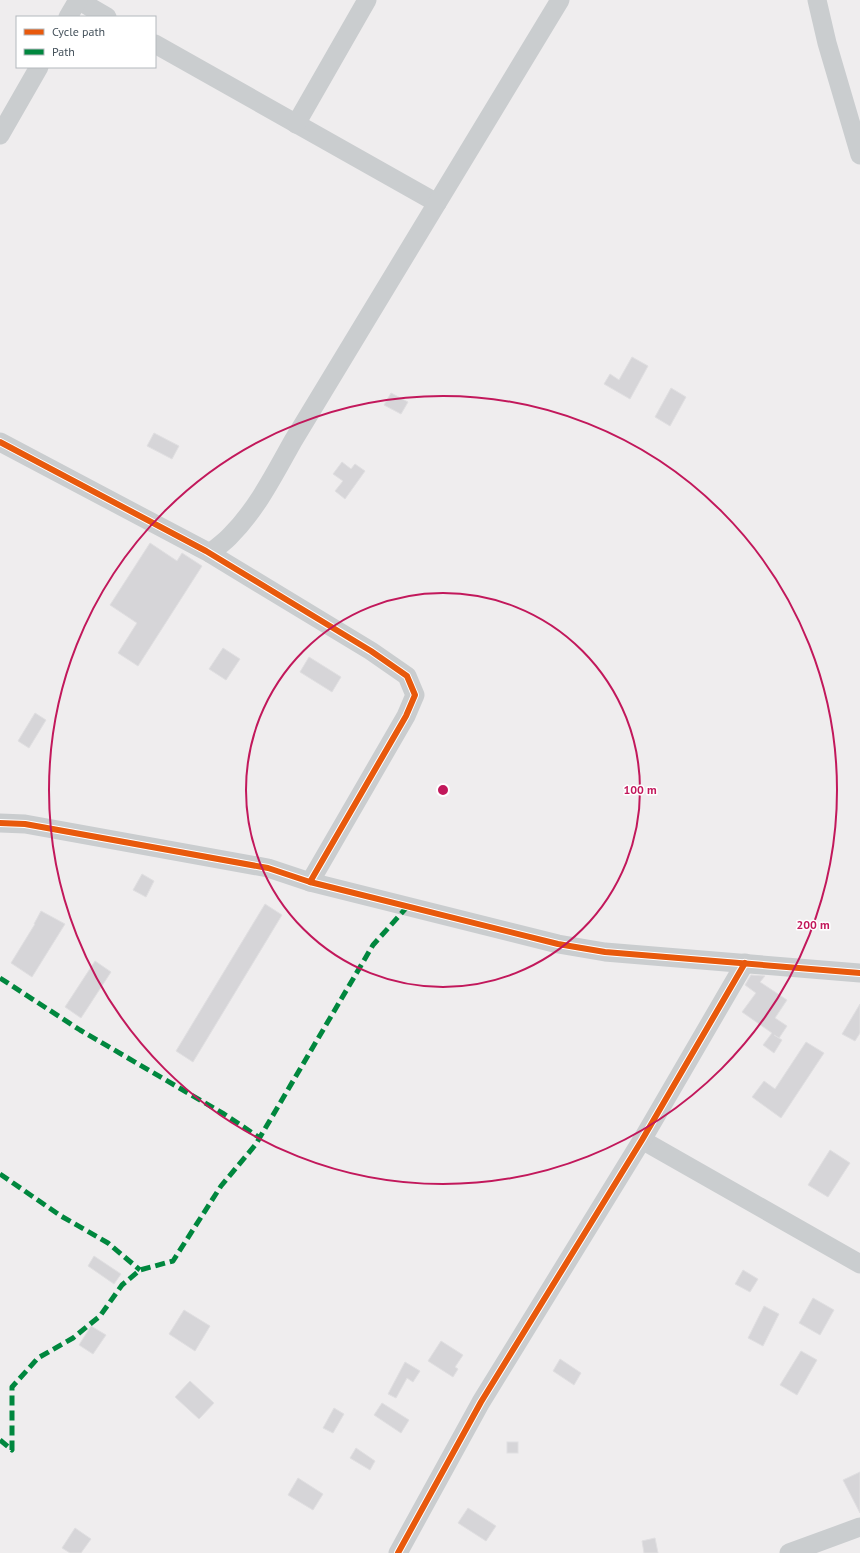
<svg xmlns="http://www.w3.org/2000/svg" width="860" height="1553" font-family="'PT Sans',sans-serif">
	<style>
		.building { fill: #d6d5d8; stroke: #e0dfe1 }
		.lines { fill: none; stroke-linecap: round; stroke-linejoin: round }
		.minor { stroke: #cacdcf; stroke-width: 19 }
		.quiet { stroke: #00873e; stroke-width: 5; stroke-dasharray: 10 5; stroke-linecap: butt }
		.cycleway-casing { stroke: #fff; stroke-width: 8 }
		.cycleway { stroke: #e8590c; stroke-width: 6 }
		.ring { fill: none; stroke: #c2185b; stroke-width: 2 }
		.centre { fill: #c2185b; stroke: #fff; stroke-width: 2 }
		.ring-label { font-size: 12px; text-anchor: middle; font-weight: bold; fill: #c2185b; stroke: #fff; stroke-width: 3; stroke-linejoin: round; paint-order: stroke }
	</style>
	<rect width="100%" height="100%" fill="#efedee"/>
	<!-- building -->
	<g class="building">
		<polygon points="632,357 648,366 630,399 604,384 610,374 619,380"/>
		<polygon points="671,388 686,397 670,426 655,417"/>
		<polygon points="391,393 408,402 401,414 384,405"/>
		<polygon points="154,433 179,446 172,459 147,446"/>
		<polygon points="342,462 351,469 355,464 365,471 345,499 335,491 343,481 333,474"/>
		<polygon points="150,543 177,561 182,553 202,566 138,666 118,653 137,623 110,605"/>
		<polygon points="223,648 240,659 226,680 209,669"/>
		<polygon points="309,657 341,677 332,692 300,672"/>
		<polygon points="35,713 46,720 29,748 18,741"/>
		<polygon points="142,874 154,881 146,897 133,890"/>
		<polygon points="265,904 282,915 193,1062 176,1051"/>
		<polygon points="41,911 65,924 32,977 11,963 35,924 34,924"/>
		<polygon points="95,961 111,972 81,1018 65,1007"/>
		<polygon points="751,975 765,976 760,982 787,1000 775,1018 787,1026 779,1038 774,1035 782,1040 774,1053 763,1045 772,1033 742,1012 756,993 745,985"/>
		<polygon points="860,1004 860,1033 855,1041 842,1034"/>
		<polygon points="806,1042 824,1053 781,1118 752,1097 764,1081 775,1089"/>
		<polygon points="830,1150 850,1163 828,1197 808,1185"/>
		<polygon points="94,1256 121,1274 114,1284 88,1266"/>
		<polygon points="743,1270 758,1279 750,1292 735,1284"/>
		<polygon points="813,1298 834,1310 820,1335 799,1323"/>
		<polygon points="764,1306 779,1314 763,1346 748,1338"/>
		<polygon points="184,1310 210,1326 195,1351 169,1334"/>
		<polygon points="91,1326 106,1335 93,1354 79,1345"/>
		<polygon points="441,1341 463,1355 455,1367 458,1369 453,1377 428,1361"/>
		<polygon points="801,1351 817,1360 797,1395 780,1385"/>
		<polygon points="560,1359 581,1373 574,1385 553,1371"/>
		<polygon points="405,1362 420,1371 413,1382 407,1378 396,1398 388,1394"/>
		<polygon points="190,1381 214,1403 199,1419 175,1397"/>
		<polygon points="382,1403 409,1420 401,1433 374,1415"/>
		<polygon points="334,1408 344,1414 333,1433 323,1428"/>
		<rect x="507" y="1442" width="11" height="11"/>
		<polygon points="356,1448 375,1461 370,1470 350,1458"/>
		<polygon points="860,1472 860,1513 843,1480"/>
		<polygon points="298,1478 323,1494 313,1510 288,1495"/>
		<polygon points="468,1508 496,1526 486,1541 458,1523"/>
		<polygon points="75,1528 91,1539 81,1553 70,1553 62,1548"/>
		<polygon points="655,1538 658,1553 644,1553 642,1541"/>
	</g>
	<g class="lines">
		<!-- minor -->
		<g class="minor">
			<polyline points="78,0 107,17"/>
			<polyline points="817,0 827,43 860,155"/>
			<polyline points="68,17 78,0"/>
			<polyline points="155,44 437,203"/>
			<polyline points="296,124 367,0"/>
			<polyline points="0,135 39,67"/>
			<polyline points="0,442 206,551 371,651 407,676 415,695 406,716 310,882"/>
			<path d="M210,553C217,547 225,542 231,535C257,509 275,473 293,441L560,0"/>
			<polyline points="0,823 25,824 268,868 310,882 558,944 605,952 860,973"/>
			<polyline points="642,1140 860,1264"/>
			<polyline points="398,1553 481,1402 642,1140 745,963"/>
			<polyline points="789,1553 860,1527"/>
		</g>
		<!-- quiet -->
		<g class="quiet">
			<polyline points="0,978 80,1030 224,1114 260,1138"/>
			<polyline points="0,1174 61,1216 108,1243 140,1270"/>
			<polyline points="0,1440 12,1450 12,1387 38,1358 73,1338 100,1316 122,1285 140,1270 173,1261 221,1186 256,1144 373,945 407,907"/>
		</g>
		<!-- cycleway casing -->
		<g class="cycleway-casing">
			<g id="cycleway">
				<polyline points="0,442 206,551 371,651 407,676 415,695 406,716 310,882"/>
				<polyline points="0,823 25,824 268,868 310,882 558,944 605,952 860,973"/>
				<polyline points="398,1553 481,1402 642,1140 745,963"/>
			</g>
		</g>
		<!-- cycleway -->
		<use href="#cycleway" class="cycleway"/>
	</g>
	<!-- distance rings -->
	<g class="ring">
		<circle cx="443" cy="790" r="197"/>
		<circle cx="443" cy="790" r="394"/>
	</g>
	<circle cx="443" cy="790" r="6" class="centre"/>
	<g class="ring-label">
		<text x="640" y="794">100 m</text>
		<text x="813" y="929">200 m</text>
	</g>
	<!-- legend -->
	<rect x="16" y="16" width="140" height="52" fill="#ffffff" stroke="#b4b9bd"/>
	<rect x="24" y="29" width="20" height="6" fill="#e8590c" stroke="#b4b9bd"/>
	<text x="52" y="36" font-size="12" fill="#44515b">Cycle path</text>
	<rect x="24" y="49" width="20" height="6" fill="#00873e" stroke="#b4b9bd"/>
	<text x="52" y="56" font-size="12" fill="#44515b">Path</text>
</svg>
